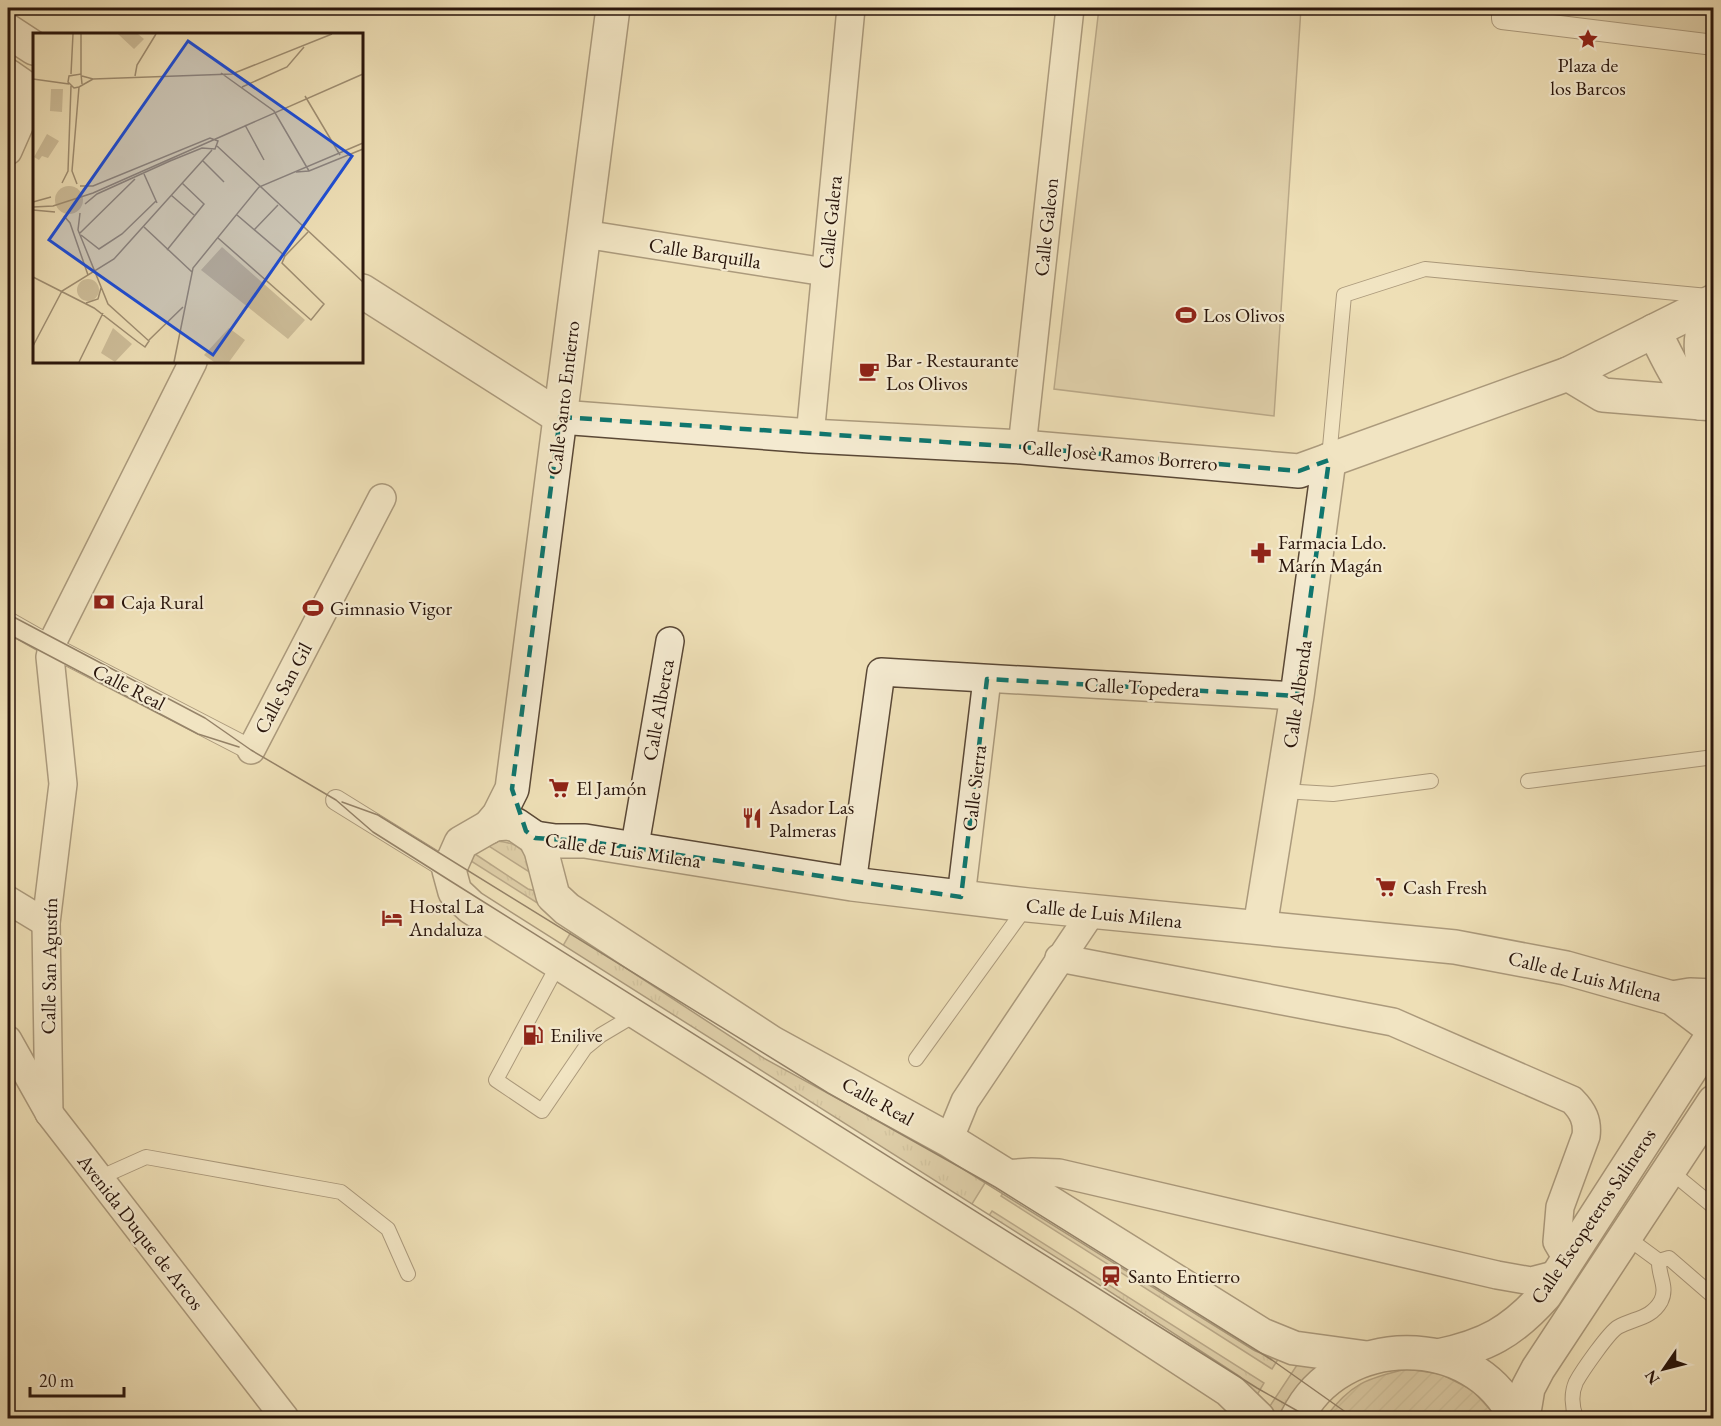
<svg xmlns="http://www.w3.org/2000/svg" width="1721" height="1426" font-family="'EB Garamond',serif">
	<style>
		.grass { fill: url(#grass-tufts); stroke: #7b6952; stroke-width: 1.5 }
		.park { fill: #cdbd99; stroke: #7b6952; stroke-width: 1.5 }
		.garden { fill: url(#garden-furrows); stroke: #7b6952; stroke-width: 1.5 }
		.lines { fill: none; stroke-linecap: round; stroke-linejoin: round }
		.service-casing { stroke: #5a4836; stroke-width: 16 }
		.pedestrian-casing { stroke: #5a4836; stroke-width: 22 }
		.minor-casing { stroke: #5a4836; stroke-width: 30 }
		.tertiary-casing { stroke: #5a4836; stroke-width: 36 }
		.service { stroke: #f4ead0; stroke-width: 14 }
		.pedestrian { stroke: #f4ead0; stroke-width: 20 }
		.minor { stroke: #f4ead0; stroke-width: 27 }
		.tertiary { stroke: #f4ead0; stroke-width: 33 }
		.tram { stroke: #29150b; stroke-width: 1.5 }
		.marked { fill: none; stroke: #0f766e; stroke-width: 4.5; stroke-dasharray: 12 8; stroke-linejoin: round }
		.labels { text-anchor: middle; stroke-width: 4.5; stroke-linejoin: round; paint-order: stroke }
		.poi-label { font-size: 20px; fill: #29150b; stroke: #f4ead0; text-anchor: start }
		.street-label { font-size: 20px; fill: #29150b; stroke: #f4ead0 }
		.inset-road { fill: none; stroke: #9f8e72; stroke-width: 1.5 }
		.view { fill: #1d4ed8; fill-opacity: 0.15; stroke: #1d4ed8; stroke-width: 3 }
		.inset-edge { fill: none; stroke: #29150b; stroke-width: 3 }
	</style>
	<defs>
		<pattern id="grass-tufts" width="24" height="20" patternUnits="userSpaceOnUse" patternTransform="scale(1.5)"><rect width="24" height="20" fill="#cdbd99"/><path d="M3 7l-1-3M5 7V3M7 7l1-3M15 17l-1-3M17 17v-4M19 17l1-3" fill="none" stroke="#b0a282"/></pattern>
		<pattern id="garden-furrows" width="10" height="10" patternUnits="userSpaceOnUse" patternTransform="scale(1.5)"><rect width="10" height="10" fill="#cdbd99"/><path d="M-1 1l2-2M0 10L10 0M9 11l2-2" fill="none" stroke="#b0a282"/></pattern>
	</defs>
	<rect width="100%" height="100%" fill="#eedfb6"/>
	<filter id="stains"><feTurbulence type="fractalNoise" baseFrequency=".00333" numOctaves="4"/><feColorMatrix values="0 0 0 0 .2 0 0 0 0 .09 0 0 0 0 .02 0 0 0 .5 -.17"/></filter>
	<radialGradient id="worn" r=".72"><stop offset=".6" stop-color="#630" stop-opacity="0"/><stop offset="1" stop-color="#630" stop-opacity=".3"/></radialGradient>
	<!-- grass -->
	<g class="grass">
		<path d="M497,841C522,843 526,853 534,875L487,845Z"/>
		<polygon points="475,854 528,889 540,892 558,916 471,861"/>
		<polygon points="575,925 990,1175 967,1212 557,956"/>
		<polygon points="1008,1186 1282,1353 1272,1369 1001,1196"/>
		<polygon points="992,1211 1264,1383 1257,1395 984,1223"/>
		<polygon points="1301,1359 1324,1362 1295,1391 1280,1418 1275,1418 1268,1409"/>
	</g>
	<!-- park -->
	<g class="park">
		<polygon points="1099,8 1301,8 1274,416 1054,389"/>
		<polygon points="1502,8 1713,8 1713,45 1502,19"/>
	</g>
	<!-- garden -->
	<path class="garden" d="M1407,1369L1441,1374L1472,1390L1498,1418H1325C1350,1384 1367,1378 1407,1369Z"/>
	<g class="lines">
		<!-- service casing -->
		<g class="service-casing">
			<g id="service">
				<polyline points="1329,458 1344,295 1425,269 1708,296"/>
				<polyline points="1528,781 1714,757"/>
				<polyline points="1282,791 1333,794 1431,781"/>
				<polyline points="559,963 496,1080 542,1111 585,1048 601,1035 638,1013"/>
				<polyline points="916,1059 1026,907"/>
				<polyline points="1669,1170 1714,1207"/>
				<polyline points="99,1178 146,1157 341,1192 388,1229 408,1274"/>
				<polyline points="1625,1236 1659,1261"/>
				<polyline points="1659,1261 1669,1258 1714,1297"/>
				<path d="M1576,1418C1572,1407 1571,1393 1576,1382C1582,1371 1609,1332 1618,1327C1634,1318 1651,1319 1661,1301C1668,1287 1658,1275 1659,1261"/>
			</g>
		</g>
		<!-- pedestrian casing -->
		<g class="pedestrian-casing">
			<g id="pedestrian">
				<polyline points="1502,8 1502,19 1714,45"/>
				<polyline points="8,622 52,647 251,750"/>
				<polyline points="336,800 449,870"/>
			</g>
		</g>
		<!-- minor casing -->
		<g class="minor-casing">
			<g id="minor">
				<polyline points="8,151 34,92"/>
				<polyline points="584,234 825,272"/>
				<polyline points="810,436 851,8"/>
				<polyline points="1022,447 1070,8"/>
				<polyline points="251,750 382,498"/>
				<polyline points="634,851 670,641"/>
				<polyline points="852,884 881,672 1297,696"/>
				<polyline points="961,897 987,679"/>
				<polyline points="8,900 46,923"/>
				<path d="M1059,958L1393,1022L1572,1100C1583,1111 1588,1121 1586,1136L1560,1207L1557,1242L1567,1259"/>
				<polyline points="8,1040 49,1113 285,1418"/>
				<polyline points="49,1113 46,923 63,784 50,657 54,639 193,362"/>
				<polyline points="949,1140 965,1101 1091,913"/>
				<polyline points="1003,1174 1032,1172 1059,1173 1497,1275 1531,1281 1558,1274"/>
			</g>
		</g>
		<!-- tertiary casing -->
		<g class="tertiary-casing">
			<g id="tertiary">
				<polyline points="8,31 34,48"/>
				<polyline points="8,76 34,94"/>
				<polyline points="362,291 560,417 810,436 1022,447 1299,471 1568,374 1714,301"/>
				<path d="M1714,308C1696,331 1698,362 1714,385"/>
				<path d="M1654,331C1667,356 1678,384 1700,403"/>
				<polyline points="1568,374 1603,395 1714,404"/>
				<polyline points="489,827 499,815 512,789 613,8"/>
				<polyline points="535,838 555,841 585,841 852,884 1028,905 1455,947 1566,968 1672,998 1714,1030"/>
				<polyline points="1260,927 1297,696 1329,460"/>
				<polyline points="1672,998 1690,995 1714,996"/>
				<path d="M1438,1356C1486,1346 1512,1332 1545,1295L1714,1033"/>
				<polyline points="1258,1418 1229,1390 1085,1296 471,907 455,892 449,870 461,843 494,824 507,823 516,825 535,838 541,850 553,896 567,909 772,1043 949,1140 1262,1335 1294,1348 1367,1358"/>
				<path d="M1297,1418C1339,1332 1474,1330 1515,1418"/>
				<polyline points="1523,1418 1528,1388 1538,1369 1714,1102"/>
			</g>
		</g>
		<!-- service -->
		<use href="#service" class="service"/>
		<!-- pedestrian -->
		<use href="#pedestrian" class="pedestrian"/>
		<!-- minor -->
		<use href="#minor" class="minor"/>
		<!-- tertiary -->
		<use href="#tertiary" class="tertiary"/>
		<!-- tram -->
		<g class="tram">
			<polyline points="8,614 205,718 251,750 336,800 373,832 452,882 1257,1388 1310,1418"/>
			<polyline points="8,634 198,734 239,747"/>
			<polyline points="342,802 378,815 828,1093 995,1187 1272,1360 1354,1418"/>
		</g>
	</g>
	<!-- marked area -->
	<path d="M0 0H1721V1426H0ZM560,417L1022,447L1299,471L1329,460L1297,696L987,679L961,897L585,841L535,838L526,831L512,789Z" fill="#eedfb6" fill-opacity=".55" fill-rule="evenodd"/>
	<path class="marked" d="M560,417L1022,447L1299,471L1329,460L1297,696L987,679L961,897L585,841L535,838L526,831L512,789Z"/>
	<!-- icons -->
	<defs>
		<g id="sight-bare" transform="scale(1.62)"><path d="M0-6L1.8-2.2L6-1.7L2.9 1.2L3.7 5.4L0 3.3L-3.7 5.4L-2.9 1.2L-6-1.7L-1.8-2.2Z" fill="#8f2418" stroke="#f4ead0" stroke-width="2.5" paint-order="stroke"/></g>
		<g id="stadium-bare" transform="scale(1.62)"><path d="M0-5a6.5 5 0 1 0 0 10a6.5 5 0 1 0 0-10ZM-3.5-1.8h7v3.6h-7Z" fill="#8f2418" stroke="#f4ead0" stroke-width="2.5" paint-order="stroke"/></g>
		<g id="cafe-bare" transform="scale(1.62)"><path d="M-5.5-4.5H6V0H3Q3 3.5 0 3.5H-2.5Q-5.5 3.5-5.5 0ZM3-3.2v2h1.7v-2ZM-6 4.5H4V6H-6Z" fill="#8f2418" stroke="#f4ead0" stroke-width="2.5" paint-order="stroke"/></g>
		<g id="pharmacy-bare" transform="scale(1.62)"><path d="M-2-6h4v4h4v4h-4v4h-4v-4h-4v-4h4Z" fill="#8f2418" stroke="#f4ead0" stroke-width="2.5" paint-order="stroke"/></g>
		<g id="bank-bare" transform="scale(1.62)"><path d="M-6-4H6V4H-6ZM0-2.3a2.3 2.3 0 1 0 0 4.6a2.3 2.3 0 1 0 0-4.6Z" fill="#8f2418" stroke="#f4ead0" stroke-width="2.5" paint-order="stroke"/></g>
		<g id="supermarket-bare" transform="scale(1.62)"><path d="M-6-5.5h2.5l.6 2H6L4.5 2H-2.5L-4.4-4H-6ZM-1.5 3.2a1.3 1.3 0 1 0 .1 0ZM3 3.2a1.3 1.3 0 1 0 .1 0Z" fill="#8f2418" stroke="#f4ead0" stroke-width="2.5" paint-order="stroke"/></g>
		<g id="restaurant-bare" transform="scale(1.62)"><path d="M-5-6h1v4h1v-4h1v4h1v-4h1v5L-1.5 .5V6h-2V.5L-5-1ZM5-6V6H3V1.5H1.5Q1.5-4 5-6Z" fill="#8f2418" stroke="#f4ead0" stroke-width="2.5" paint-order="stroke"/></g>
		<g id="hotel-bare" transform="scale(1.62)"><path d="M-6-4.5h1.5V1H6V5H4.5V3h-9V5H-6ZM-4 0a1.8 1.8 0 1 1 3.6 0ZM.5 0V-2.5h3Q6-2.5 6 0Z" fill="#8f2418" stroke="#f4ead0" stroke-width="2.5" paint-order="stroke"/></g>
		<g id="fuel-bare" transform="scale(1.62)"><path d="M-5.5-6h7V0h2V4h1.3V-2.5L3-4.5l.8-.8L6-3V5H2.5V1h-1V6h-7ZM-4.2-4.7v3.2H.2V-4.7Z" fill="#8f2418" stroke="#f4ead0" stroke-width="2.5" paint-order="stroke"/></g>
		<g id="station-bare" transform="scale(1.62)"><path d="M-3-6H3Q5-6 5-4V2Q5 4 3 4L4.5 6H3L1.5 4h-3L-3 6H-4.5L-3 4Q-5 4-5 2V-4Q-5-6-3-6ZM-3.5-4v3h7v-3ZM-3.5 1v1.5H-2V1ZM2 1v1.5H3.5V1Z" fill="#8f2418" stroke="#f4ead0" stroke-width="2.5" paint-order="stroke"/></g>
	</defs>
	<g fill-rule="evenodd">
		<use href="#sight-bare" x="1588" y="39"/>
		<use href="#stadium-bare" x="1186" y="315"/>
		<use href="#cafe-bare" x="869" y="371"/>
		<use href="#pharmacy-bare" x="1261" y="553"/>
		<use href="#bank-bare" x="104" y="602"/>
		<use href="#stadium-bare" x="313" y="608"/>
		<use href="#supermarket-bare" x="559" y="788"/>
		<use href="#restaurant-bare" x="752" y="818"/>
		<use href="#supermarket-bare" x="1386" y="887"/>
		<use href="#hotel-bare" x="392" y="918"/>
		<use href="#fuel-bare" x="533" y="1035"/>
		<use href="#station-bare" x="1111" y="1276"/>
	</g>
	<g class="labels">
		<!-- poi labels -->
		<g class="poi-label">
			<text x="1588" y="72" text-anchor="middle">Plaza de<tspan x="1588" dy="23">los Barcos</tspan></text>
			<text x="1203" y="322">Los Olivos</text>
			<text x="886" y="367">Bar - Restaurante<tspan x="886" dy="23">Los Olivos</tspan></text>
			<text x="1278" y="549">Farmacia Ldo.<tspan x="1278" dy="23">Marín Magán</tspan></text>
			<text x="121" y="609">Caja Rural</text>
			<text x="330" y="615">Gimnasio Vigor</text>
			<text x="576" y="795">El Jamón</text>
			<text x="769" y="814">Asador Las<tspan x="769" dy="23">Palmeras</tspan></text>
			<text x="1403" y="894">Cash Fresh</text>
			<text x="409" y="913">Hostal La<tspan x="409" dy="23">Andaluza</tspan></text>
			<text x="550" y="1042">Enilive</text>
			<text x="1128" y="1283">Santo Entierro</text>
		</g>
		<!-- street labels -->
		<g class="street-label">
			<text transform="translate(830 222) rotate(-84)" y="7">Calle Galera</text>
			<text transform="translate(1046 227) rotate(-84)" y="7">Calle Galeon</text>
			<text transform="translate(705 253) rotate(9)" y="7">Calle Barquilla</text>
			<text transform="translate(563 398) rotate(-83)" y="7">Calle Santo Entierro</text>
			<text transform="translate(1120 455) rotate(5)" y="7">Calle Josè Ramos Borrero</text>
			<text transform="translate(129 687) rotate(27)" y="7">Calle Real</text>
			<text transform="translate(1142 687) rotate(3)" y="7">Calle Topedera</text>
			<text transform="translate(283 688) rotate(-62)" y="7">Calle San Gil</text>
			<text transform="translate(1297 694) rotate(-82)" y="7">Calle Albenda</text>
			<text transform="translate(658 710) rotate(-80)" y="7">Calle Alberca</text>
			<text transform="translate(974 788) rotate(-83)" y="7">Calle Sierra</text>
			<text transform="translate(623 850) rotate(8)" y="7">Calle de Luis Milena</text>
			<text transform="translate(1104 913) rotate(6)" y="7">Calle de Luis Milena</text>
			<text transform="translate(49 966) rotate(-89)" y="7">Calle San Agustín</text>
			<text transform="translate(1585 976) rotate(14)" y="7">Calle de Luis Milena</text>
			<text transform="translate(878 1101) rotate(29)" y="7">Calle Real</text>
			<text transform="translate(1593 1216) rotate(-56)" y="7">Calle Escopeteros Salineros</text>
			<text transform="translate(141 1232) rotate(52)" y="7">Avenida Duque de Arcos</text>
		</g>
	</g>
	<!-- overview -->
	<g transform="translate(33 33)">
		<rect width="330" height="330" fill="#eedfb6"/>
		<path d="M44 257a11 11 0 1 1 22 0a11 11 0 1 1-22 0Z" fill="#cdbd99"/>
		<path d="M85,1H105L111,6L101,16ZM18,56H30L29,79L17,78ZM14,101L26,108L15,125L9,123L6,127L1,124ZM189,214L272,287L255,306L168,237ZM80,295L99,311L82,329L68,320ZM196,295L212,307L196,329H181L171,322Z" fill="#cdbd99"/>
		<path d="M22 167a14 14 0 1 1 28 0a14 14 0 1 1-28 0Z" fill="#cdbd99"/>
		<path class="inset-road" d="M188,40L241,78L276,138M38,41L40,1M48,41V1M49,43L60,46L199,41L299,1M102,43L104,32L123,1M0,46L36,51M49,51L48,41L36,43L35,49L41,55L46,54L60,46M209,54L254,34L271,14M272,63L307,122M212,92L231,127M184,113L330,249M170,128L191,149M263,139L276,138L330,116M111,141L124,170M29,150L35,138L38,53M44,151L39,138L46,54M47,153H60L177,105L185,108L182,116L169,115L137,128L64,161L52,171M138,162L161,182M0,169L18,164M0,174L20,173L60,160L330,41M0,177L22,179M47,180L45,197L75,271L116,308L112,314L105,309M31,183L37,190L55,242M111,194L159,239M221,197L245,172M47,200L102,146M48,202L66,216L89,201L123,168M185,205L278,287L291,271L249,230L252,223L204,182M134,217L171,171L149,150M252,223L275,199M0,244L61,275L105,309M53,270L65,266L68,255M116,307L150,274M0,313L29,258L81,226L179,117M46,329L70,280M141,329L160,235L226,154L330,110"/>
		<path class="view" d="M155,8L319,123L180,322L16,207Z"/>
		<rect width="330" height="330" class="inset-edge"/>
	</g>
	<!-- margin -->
	<rect width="1721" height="1426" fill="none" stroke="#eedfb6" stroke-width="30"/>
	<rect x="9" y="9" width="1703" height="1408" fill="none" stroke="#29150b" stroke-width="3"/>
	<rect x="15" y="15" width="1691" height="1396" fill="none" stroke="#29150b" stroke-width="1.5"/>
	<!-- north arrow -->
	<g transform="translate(1664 1369) rotate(235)" stroke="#f4ead0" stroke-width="4.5" paint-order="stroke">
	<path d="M0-4.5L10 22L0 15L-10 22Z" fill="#29150b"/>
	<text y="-9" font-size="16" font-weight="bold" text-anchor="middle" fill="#29150b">N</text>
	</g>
	<!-- scale -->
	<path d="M30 1387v9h94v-9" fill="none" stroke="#29150b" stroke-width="3"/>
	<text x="39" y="1387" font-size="18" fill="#29150b" stroke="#f4ead0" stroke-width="4.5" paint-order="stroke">20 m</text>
	<rect width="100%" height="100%" filter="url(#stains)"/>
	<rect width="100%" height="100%" fill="url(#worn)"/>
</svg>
